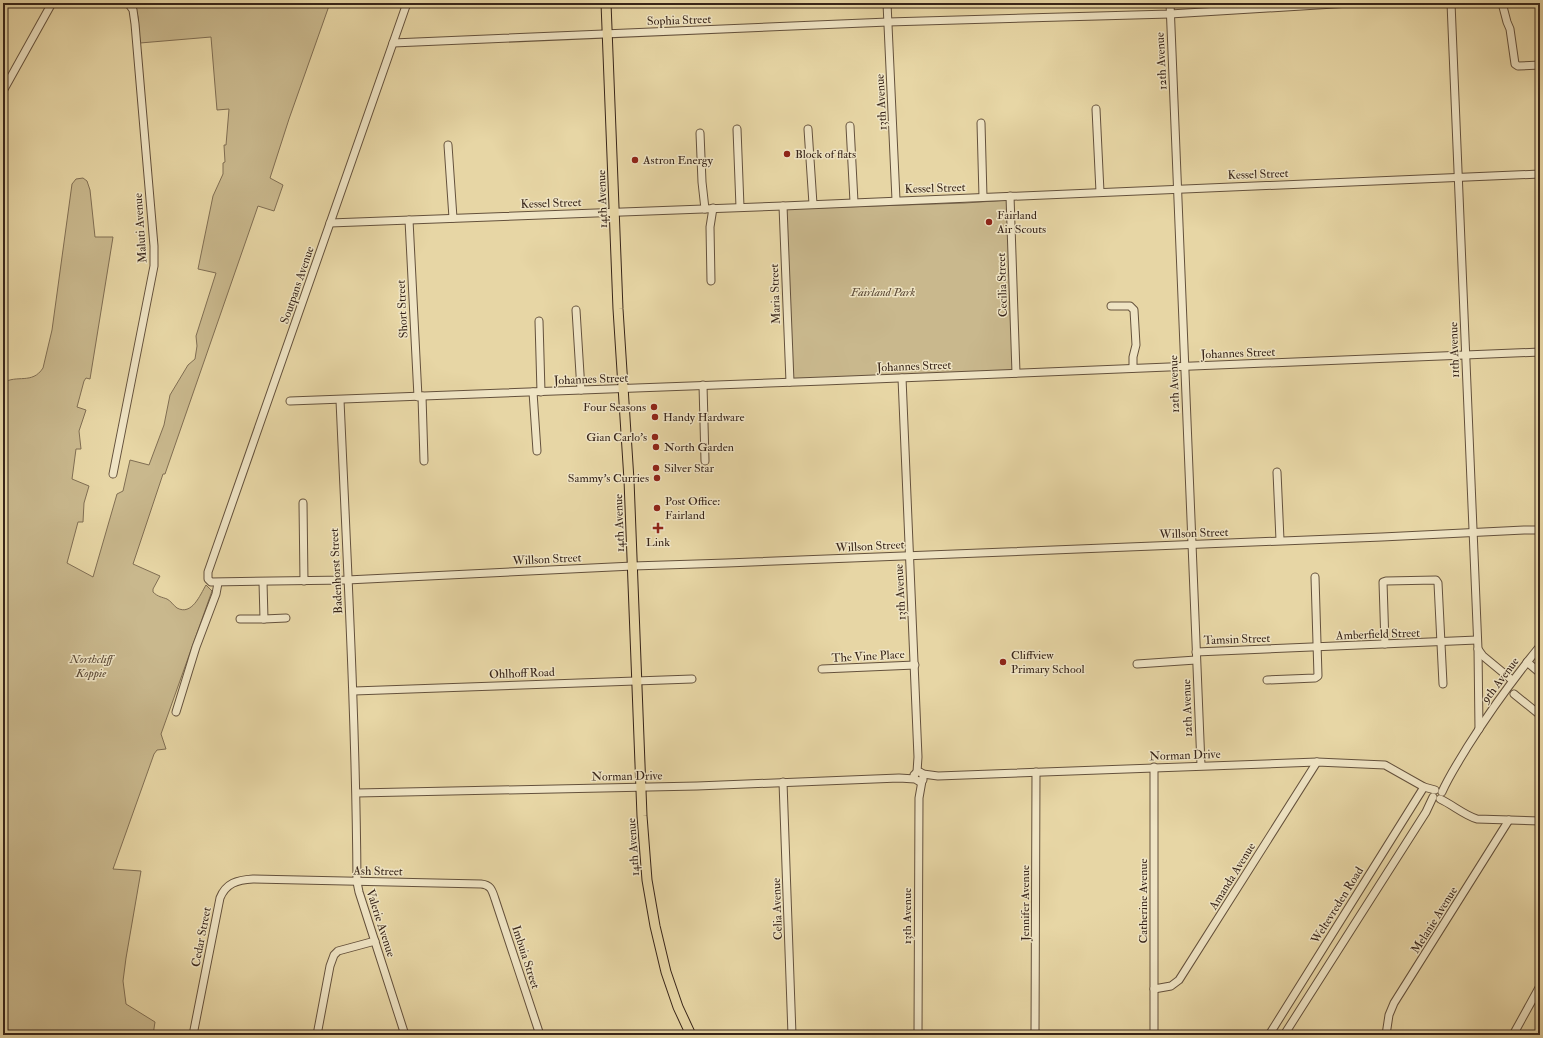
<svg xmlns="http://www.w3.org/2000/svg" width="1543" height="1038" font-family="'IM FELL Double Pica',serif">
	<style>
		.green { fill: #c9b88d; stroke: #806e53 }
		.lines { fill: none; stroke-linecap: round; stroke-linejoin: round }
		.minor-casing { stroke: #64513c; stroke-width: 9 }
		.major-casing { stroke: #382519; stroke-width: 11 }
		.minor { stroke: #efe4c4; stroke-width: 7 }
		.major { stroke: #e7d6a5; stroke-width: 9 }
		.poi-dot { fill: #8f2418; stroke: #efe4c4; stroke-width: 1.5 }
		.labels { text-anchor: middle; stroke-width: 3; stroke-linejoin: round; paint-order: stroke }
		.street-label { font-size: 12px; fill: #382519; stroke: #efe4c4 }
		.poi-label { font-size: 12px; fill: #382519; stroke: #efe4c4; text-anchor: start }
		.park-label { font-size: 12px; font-style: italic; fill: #5c4a36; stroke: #efe4c4 }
	</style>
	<rect width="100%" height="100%" fill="#e7d6a5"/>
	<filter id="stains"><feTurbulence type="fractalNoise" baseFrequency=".005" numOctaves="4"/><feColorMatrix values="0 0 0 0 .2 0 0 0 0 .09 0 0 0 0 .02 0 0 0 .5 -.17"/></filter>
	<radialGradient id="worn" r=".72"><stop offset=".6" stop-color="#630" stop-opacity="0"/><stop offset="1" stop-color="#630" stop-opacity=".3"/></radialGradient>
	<!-- green -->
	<g class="green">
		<path d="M134,3H330L289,119L270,178L283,185L274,211L258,206L165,474H163L133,564L160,576L153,589V592C158,597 162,597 167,599C171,601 173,605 177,608C192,616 200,595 206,585L212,591L161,734L166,749L157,750L154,754L113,869L141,871L126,958L123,981L126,1004L155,1022L153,1035H3V383C17,374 32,385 43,368L52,330L72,184L76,179L83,178L87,181L90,190L95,237H113L90,379L86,378L84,381L77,407L86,410L79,431L81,449H76L72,479L89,486L84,503L83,522H78L67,563L93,577L117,494L123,491L130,460L149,465L164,425L170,395L188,365L195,359L197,346L196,336L216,273L198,269L213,196L223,174V163L225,162L224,145H226L229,109L217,110L211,37L140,43L138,17Z"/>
		<polygon points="1009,200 1013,374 791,382 784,209 965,203"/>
	</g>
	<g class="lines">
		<!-- minor casing -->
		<g class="minor-casing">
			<g id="minor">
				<polyline points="407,3 208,572 208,579 211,582 347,580 633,566 727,563 1382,537 1524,530 1540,530"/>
				<polyline points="887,3 896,200"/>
				<polyline points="1170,3 1201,765"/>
				<polyline points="1451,3 1478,649 1479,729"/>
				<polyline points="1502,3 1507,22 1510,29 1515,64 1518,66 1540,65"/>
				<polyline points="393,43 888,22 1170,14 1350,3"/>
				<polyline points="3,91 52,3"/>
				<polyline points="1096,109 1100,192"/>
				<polyline points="981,123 983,197"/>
				<polyline points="850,126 854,202"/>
				<polyline points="737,129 740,207"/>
				<polyline points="808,129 813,204"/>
				<polyline points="700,133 702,182 705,209"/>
				<polyline points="448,145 453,218"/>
				<polyline points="1010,196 1016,373"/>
				<polyline points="783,206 790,382"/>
				<polyline points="409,220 418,397"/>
				<polyline points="330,223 783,206 1540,174"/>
				<polyline points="711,281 710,227 713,208"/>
				<polyline points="1111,306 1130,306 1134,310 1136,345 1133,357 1133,368"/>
				<polyline points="576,310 581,390"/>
				<polyline points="539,321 541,392"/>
				<polyline points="902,378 918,757 917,772"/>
				<polyline points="703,385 705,461"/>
				<polyline points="533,392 537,451"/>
				<polyline points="422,396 424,461"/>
				<path d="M340,400C347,560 356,721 357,882L359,892L405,1035"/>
				<polyline points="290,401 824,381 1540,352"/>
				<polyline points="1277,472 1280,540"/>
				<polyline points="113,474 154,266 154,246 135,24 133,10 128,3"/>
				<polyline points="303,503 304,581"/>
				<polyline points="240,619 264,619 263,582"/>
				<polyline points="264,619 286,618"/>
				<polyline points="1385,644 1383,582 1386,581 1436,580 1438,583 1443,684"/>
				<polyline points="1478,649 1483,656 1512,680"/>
				<polyline points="1196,652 1477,640"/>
				<polyline points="1527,662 1540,673"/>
				<polyline points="1137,664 1196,660"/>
				<polyline points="822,669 915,665"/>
				<polyline points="1267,680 1315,678 1318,676 1315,577"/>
				<polyline points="354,691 692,679"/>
				<polyline points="1514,694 1540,715"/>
				<polyline points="176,712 196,647 216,594 218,583"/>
				<polyline points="1154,767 1154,1035"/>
				<polyline points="923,774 938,776 1317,762 1385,765 1424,787 1435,790"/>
				<polyline points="783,782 792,1035"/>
				<path d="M1442,792C1449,776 1459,761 1468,746C1490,711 1514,678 1540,646"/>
				<polyline points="357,793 697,786 899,778 915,779 920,782 923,780 923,774 920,772 917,772 914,775 915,779"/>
				<path d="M1440,799C1453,805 1464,815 1477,819L1540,821"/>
				<polyline points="1154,989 1171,986 1179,980 1317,762"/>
				<path d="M193,1035L220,898C226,883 237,880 253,879L481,884C491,885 492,890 495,899L540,1035"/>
				<polyline points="317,1035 330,966 334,955 338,951 375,941"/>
				<polyline points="918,1035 919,798 922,781"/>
				<polyline points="1035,1035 1036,772"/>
				<polyline points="1269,1035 1424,787"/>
				<polyline points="1284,1035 1426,812 1433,797"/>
				<polyline points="1386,1035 1389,1015 1394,1003 1509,820"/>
				<polyline points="1513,1035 1540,986"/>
			</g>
		</g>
		<!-- major casing -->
		<g class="major-casing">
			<polyline id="major" points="606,3 618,309 629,480 642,816 647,880 655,926 666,972 678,1007 691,1035"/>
		</g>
		<!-- minor -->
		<use href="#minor" class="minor"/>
		<!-- major -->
		<use href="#major" class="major"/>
	</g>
	<!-- markers -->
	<g class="poi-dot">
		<circle cx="787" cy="154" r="4"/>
		<circle cx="635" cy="160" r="4"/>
		<circle cx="989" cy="222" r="4"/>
		<circle cx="654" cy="407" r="4"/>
		<circle cx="655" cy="417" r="4"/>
		<circle cx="655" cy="437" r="4"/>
		<circle cx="656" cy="447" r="4"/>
		<circle cx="656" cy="468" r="4"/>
		<circle cx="657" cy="478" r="4"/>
		<circle cx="657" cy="508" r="4"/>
		<path d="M656 522h4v4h4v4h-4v4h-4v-4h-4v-4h4z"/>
		<circle cx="1003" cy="662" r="4"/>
	</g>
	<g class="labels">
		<!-- street labels -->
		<g class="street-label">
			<text transform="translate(679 20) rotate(-2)" y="4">Sophia Street</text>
			<text transform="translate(1161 61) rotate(-93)" y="4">12th Avenue</text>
			<text transform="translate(881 102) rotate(-93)" y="4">13th Avenue</text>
			<text transform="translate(1258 174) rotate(-2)" y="4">Kessel Street</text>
			<text transform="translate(935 188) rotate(-2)" y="4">Kessel Street</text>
			<text transform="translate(602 199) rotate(-92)" y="4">14th Avenue</text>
			<text transform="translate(551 203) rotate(-2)" y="4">Kessel Street</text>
			<text transform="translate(140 228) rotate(-94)" y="4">Maluti Avenue</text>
			<text transform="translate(297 285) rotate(-71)" y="4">Soutpans Avenue</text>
			<text transform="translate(1002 285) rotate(-92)" y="4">Cecilia Street</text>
			<text transform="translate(775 294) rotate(-92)" y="4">Maria Street</text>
			<text transform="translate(402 309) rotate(-93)" y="4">Short Street</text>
			<text transform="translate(1454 350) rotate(-92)" y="4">11th Avenue</text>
			<text transform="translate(1238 353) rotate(-2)" y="4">Johannes Street</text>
			<text transform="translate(914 366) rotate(-2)" y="4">Johannes Street</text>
			<text transform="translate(591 379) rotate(-2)" y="4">Johannes Street</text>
			<text transform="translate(1174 384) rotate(-92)" y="4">12th Avenue</text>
			<text transform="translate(619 523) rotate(-92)" y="4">14th Avenue</text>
			<text transform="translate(1194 533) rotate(-2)" y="4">Willson Street</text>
			<text transform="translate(870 546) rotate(-3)" y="4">Willson Street</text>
			<text transform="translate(547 559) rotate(-3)" y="4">Willson Street</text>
			<text transform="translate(336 571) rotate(-93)" y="4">Badenhorst Street</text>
			<text transform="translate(900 592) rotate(-93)" y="4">13th Avenue</text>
			<text transform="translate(1378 634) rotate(-2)" y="4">Amberfield Street</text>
			<text transform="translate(1237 639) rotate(-2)" y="4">Tamsin Street</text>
			<text transform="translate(868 656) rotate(-3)" y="4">The Vine Place</text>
			<text transform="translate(522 673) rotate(-2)" y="4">Ohlhoff Road</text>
			<text transform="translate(1500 680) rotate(-53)" y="4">9th Avenue</text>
			<text transform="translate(1187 708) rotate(-92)" y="4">12th Avenue</text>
			<text transform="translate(1185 755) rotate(-2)" y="4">Norman Drive</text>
			<text transform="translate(627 776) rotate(-1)" y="4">Norman Drive</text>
			<text transform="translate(633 847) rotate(-94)" y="4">14th Avenue</text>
			<text transform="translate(378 871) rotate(1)" y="4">Ash Street</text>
			<text transform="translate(1232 876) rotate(-58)" y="4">Amanda Avenue</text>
			<text transform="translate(1143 901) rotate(-90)" y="4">Catherine Avenue</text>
			<text transform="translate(1025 903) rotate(-90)" y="4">Jennifer Avenue</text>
			<text transform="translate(1337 905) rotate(-58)" y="4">Weltevreden Road</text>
			<text transform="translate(777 909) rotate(-92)" y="4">Celia Avenue</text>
			<text transform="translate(907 916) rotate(-90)" y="4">13th Avenue</text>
			<text transform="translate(1434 920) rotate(-58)" y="4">Melanie Avenue</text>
			<text transform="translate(381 923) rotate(72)" y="4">Valerie Avenue</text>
			<text transform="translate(201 937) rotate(-79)" y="4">Cedar Street</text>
			<text transform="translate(526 957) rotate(72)" y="4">Imbuia Street</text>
		</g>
		<!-- poi labels -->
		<g class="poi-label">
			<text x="795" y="158">Block of flats</text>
			<text x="643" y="164">Astron Energy</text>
			<text x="997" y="219">Fairland<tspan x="997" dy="14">Air Scouts</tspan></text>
			<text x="646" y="411" text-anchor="end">Four Seasons</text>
			<text x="663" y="421">Handy Hardware</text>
			<text x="647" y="441" text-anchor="end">Gian Carlo's</text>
			<text x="664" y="451">North Garden</text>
			<text x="664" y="472">Silver Star</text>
			<text x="649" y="482" text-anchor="end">Sammy's Curries</text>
			<text x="665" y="505">Post Office:<tspan x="665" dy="14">Fairland</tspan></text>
			<text x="658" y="546" text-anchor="middle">Link</text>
			<text x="1011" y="659">Cliffview<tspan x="1011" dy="14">Primary School</tspan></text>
		</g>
		<!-- park labels -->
		<g class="park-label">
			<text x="883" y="296">Fairland Park</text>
			<text x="91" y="663">Northcliff<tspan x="91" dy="14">Koppie</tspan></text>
		</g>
	</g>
	<!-- margin -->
	<rect width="1543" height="1038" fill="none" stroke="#e7d6a5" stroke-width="16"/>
	<rect x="4" y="4" width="1535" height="1030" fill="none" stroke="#382519" stroke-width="2"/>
	<rect x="8" y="8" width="1527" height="1022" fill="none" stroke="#382519"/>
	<rect width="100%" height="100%" filter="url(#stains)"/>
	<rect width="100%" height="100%" fill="url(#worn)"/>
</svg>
